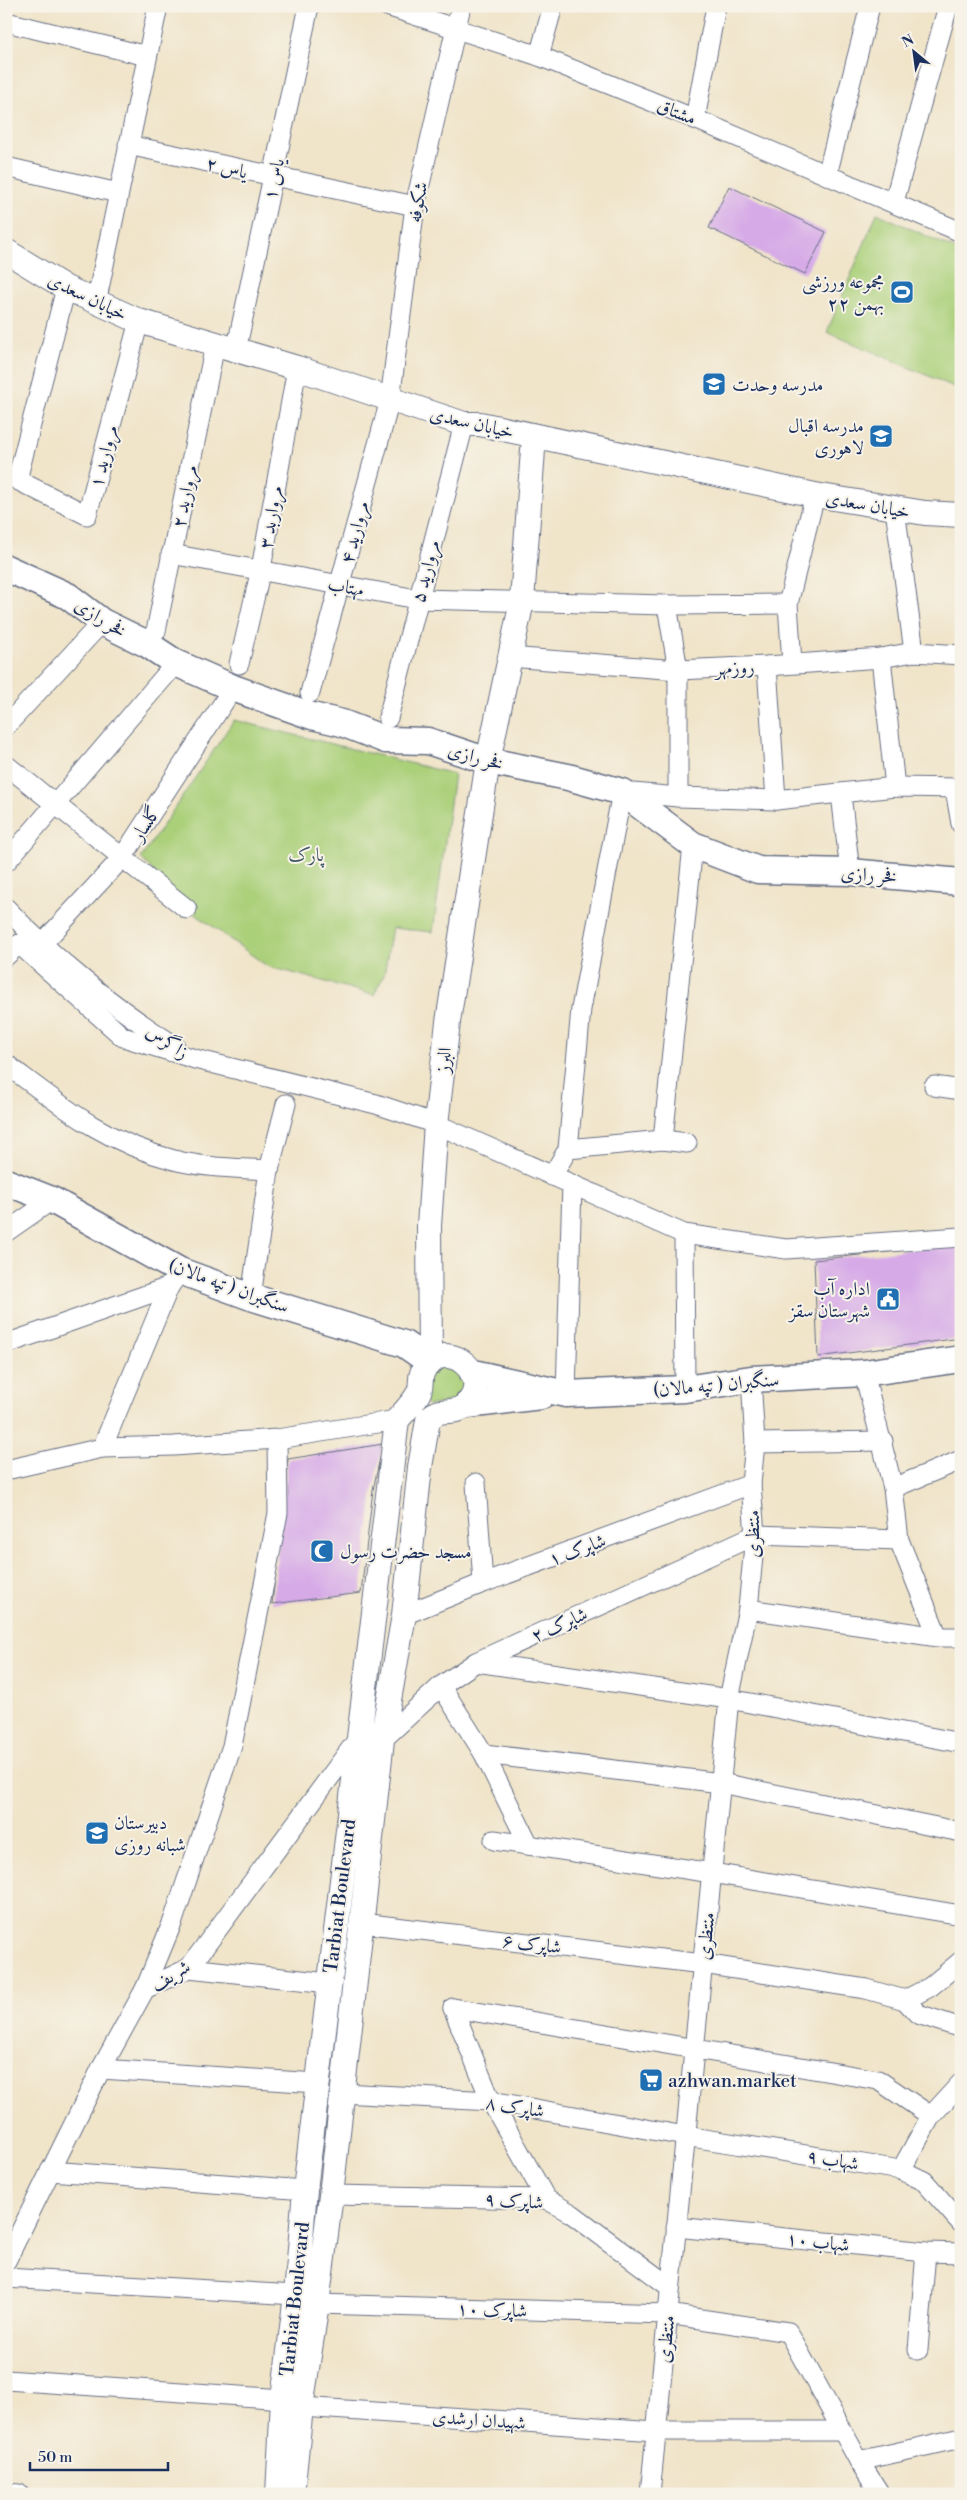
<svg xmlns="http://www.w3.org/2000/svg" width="967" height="2500" font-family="'Libre Bodoni',Amiri,serif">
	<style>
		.green { fill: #abd07a; stroke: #63806c }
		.building { fill: #d6aae7 }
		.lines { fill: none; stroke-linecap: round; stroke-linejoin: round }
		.minor-casing { stroke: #666e83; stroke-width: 21 }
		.tertiary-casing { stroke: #666e83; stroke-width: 26 }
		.secondary-casing { stroke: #666e83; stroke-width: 29 }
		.minor { stroke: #fff; stroke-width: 19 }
		.tertiary { stroke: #fff; stroke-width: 24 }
		.secondary { stroke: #fff; stroke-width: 26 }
		.labels { text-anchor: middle; stroke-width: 4; stroke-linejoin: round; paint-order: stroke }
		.street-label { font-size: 19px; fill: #1b2f5e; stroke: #f7f3e8 }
		.poi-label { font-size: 19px; fill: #1b2f5e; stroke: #f7f3e8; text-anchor: start }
		.park-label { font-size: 19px; fill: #3f5765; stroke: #f7f3e8 }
	</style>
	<rect width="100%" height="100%" fill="#f7f3e8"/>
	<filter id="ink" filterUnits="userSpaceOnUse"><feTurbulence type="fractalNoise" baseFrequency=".02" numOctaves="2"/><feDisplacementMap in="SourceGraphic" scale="10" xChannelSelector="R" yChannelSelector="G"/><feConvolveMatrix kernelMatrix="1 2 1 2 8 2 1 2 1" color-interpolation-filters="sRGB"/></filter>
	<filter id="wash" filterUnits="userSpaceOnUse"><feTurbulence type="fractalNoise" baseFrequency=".0096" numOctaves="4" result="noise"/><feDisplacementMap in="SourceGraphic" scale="20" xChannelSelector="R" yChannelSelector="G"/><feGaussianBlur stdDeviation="1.12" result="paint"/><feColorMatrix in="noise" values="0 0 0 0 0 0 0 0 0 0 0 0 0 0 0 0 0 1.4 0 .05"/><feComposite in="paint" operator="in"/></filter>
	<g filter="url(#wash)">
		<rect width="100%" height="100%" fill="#f0e4c9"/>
		<!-- green -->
		<g class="green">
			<polygon points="877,213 961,252 961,390 827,332"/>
			<polygon points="234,720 454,774 433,932 392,928 384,975 374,995 267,966 187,908 141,858"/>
			<polygon points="447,1356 473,1396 429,1406 423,1400 420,1375"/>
		</g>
		<g id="blocks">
			<!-- building -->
			<g class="building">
				<polygon points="729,186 826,232 805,274 709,228"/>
				<polygon points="961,1244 961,1338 818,1357 814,1260"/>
				<polygon points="383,1444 373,1490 361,1593 272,1604 288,1459"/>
			</g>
		</g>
	</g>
	<g filter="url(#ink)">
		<use href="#blocks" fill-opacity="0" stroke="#666e83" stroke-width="1"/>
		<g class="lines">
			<!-- minor casing -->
			<g class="minor-casing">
				<g id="minor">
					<polyline points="387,6 539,56 695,119 961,232"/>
					<polyline points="6,22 147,56"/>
					<polyline points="539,56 553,6"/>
					<polyline points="695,119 716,6"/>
					<polyline points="128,145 415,206"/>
					<polyline points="6,167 118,193"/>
					<polyline points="827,175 870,6"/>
					<polyline points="894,202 948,6"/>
					<polyline points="66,288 17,480 87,515 139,321"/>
					<polyline points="96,303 158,6"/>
					<polyline points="236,351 309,6"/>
					<polyline points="895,509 914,652"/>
					<polyline points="171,554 417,599 667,605 788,604"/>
					<polyline points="667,605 678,670 678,797"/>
					<polyline points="147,644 156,631 215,345"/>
					<polyline points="509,657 678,670 767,666 881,658 914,652 961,655"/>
					<polyline points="881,658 895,787"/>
					<polyline points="792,663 788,604 815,495"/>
					<polyline points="239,664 261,569 297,368"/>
					<polyline points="767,666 776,800"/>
					<polyline points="310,693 390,400 415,206 461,6"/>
					<polyline points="388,718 464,424"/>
					<polyline points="6,726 102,622"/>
					<polyline points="6,765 187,909"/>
					<polyline points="955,789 961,824"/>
					<polyline points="841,794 850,872"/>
					<polyline points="6,862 176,663"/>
					<path d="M6,908C54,959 116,1009 175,1046"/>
					<polyline points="41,945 122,858 233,688"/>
					<polyline points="6,956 19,944 123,1037 195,1059 376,1104 436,1124 684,1234 786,1249 961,1237"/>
					<path d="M6,1064C62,1106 104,1142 174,1160C204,1168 238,1168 269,1170L286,1104"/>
					<polyline points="934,1086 961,1090"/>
					<polyline points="663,1140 693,845"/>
					<polyline points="568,1149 663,1140 687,1143"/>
					<polyline points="552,1176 568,1149 581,1009 622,792 678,797 776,800 895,787 961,788"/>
					<polyline points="6,1232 52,1200"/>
					<polyline points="684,1234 685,1389"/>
					<polyline points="251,1297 269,1170"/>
					<polyline points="6,1344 169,1287"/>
					<polyline points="864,1373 893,1488 899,1540 938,1637"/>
					<polyline points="566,1394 572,1184"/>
					<polyline points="755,1443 883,1441"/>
					<polyline points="102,1448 169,1287 180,1271"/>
					<polyline points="6,1470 102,1448 174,1446 277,1439 397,1420"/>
					<polyline points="476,1483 483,1583"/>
					<polyline points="893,1488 961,1460"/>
					<polyline points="748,1609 938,1637 961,1637"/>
					<polyline points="404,1615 483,1583 751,1484"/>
					<polyline points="476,1662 729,1699 961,1743"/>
					<polyline points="441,1686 484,1754 529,1845"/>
					<polyline points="382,1740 441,1686 476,1662 755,1535 899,1540"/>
					<polyline points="484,1754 721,1783 961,1832"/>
					<polyline points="494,1840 712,1873 961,1915"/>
					<polyline points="362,1923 703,1964 866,1989 905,2000"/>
					<polyline points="189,1968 329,1983"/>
					<polyline points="145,1989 173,1921 232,1746 278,1513 277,1439"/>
					<polyline points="905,2000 930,1987 961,1961"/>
					<polyline points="905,2000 918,2014 961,2028"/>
					<polyline points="453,2008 878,2080 931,2116"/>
					<polyline points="453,2008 491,2101 546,2199"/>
					<polyline points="101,2069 317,2083"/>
					<polyline points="342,2093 491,2101 685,2136 901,2170 924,2181 961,2223"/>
					<polyline points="901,2170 931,2116 961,2083"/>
					<polyline points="50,2171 305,2190"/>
					<polyline points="331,2195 546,2199 572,2214 670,2287"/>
					<polyline points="676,2227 926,2252 961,2253"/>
					<polyline points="6,2261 101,2069 145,1989 189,1968 358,1739"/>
					<polyline points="6,2278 296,2295"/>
					<polyline points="317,2304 667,2314 788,2332 859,2461 880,2494"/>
					<polyline points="918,2350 926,2252"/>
					<polyline points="6,2380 283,2399"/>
					<polyline points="301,2407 656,2431 843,2431"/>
					<polyline points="859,2461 961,2438"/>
					<polyline points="6,2493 19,2494"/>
					<polyline points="650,2494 729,1699 748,1609 755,1535 751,1484 755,1443 751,1379"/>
				</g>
			</g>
			<!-- tertiary casing -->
			<g class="tertiary-casing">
				<g id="tertiary">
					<polyline points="6,251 66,288 139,321 297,368 464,424 480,424 815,495 925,513 961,515"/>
					<polyline points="430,1362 429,1226 436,1124 448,1022 488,761 522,601 534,436"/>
					<path d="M278,2494L283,2399L296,2295L305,2190L397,1420C404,1412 413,1403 418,1394C424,1384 416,1375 429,1363C451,1341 492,1376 468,1403C459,1413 451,1410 440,1412C436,1412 431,1417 428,1420L420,1467L404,1615L382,1740L331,2195L317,2304L301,2407L292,2494"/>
				</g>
			</g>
			<!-- secondary casing -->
			<g class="secondary-casing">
				<g id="secondary">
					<polyline points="6,568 68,596 102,622 147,644 176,663 233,688 312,716 342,723 386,740 428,741 488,761 568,777 622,792 693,845 758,870 850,872 961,882"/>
					<polyline points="6,1182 52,1200 180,1271 251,1297 404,1344 430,1362"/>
					<polyline points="473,1373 566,1394 685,1389 751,1379 864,1373 961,1359"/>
					<polyline points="467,1405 541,1396"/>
				</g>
			</g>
			<!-- minor -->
			<use href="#minor" class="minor"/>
			<!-- tertiary -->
			<use href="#tertiary" class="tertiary"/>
			<!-- secondary -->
			<use href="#secondary" class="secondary"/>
		</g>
	</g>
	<!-- icons -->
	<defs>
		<g id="stadium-square" transform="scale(1.25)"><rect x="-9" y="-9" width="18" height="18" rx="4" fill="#1f6fb2" stroke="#f7f3e8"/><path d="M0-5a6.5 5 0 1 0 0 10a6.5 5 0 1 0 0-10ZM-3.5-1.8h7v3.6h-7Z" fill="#fff"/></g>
		<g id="school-square" transform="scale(1.25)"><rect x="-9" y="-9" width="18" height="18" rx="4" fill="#1f6fb2" stroke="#f7f3e8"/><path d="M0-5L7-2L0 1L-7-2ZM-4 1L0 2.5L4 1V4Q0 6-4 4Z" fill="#fff"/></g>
		<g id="civic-square" transform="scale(1.25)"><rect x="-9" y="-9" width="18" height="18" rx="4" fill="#1f6fb2" stroke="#f7f3e8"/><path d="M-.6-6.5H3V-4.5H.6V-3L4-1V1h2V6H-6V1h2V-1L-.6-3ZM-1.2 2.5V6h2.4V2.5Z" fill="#fff"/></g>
		<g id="mosque-square" transform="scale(1.25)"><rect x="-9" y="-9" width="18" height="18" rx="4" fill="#1f6fb2" stroke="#f7f3e8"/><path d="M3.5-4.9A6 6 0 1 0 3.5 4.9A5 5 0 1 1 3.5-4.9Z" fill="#fff"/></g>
		<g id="supermarket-square" transform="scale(1.25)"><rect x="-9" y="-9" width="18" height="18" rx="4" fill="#1f6fb2" stroke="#f7f3e8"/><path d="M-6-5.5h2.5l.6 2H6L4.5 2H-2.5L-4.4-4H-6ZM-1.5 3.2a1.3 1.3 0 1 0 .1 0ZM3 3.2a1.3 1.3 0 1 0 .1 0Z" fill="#fff"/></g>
	</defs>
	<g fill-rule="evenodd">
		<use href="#stadium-square" x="902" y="292"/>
		<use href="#school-square" x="714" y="384"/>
		<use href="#school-square" x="881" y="436"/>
		<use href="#civic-square" x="888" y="1299"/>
		<use href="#mosque-square" x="322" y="1551"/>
		<use href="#school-square" x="97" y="1833"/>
		<use href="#supermarket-square" x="651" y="2080"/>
	</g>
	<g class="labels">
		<!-- street labels -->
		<g class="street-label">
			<text transform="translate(677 111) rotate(22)" y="7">مشتاق</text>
			<text transform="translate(227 167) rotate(13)" y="7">یاس ۲</text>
			<text transform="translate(273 179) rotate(-78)" y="7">یاس ۱</text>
			<text transform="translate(417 202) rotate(-79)" y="7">شکوفه</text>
			<text transform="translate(88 296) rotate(26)" y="7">خیابان سعدی</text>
			<text transform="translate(472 422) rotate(13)" y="7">خیابان سعدی</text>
			<text transform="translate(103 456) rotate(-75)" y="7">مروارید ۱</text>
			<text transform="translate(184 496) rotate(-78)" y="7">مروارید ۲</text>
			<text transform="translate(868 504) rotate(10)" y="7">خیابان سعدی</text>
			<text transform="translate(270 517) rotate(-80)" y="7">مرواربد ۳</text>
			<text transform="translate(354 532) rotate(-75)" y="7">مروارید ۴</text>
			<text transform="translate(425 571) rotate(-75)" y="7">مروارید ۵</text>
			<text transform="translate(346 586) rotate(11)" y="7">مهتاب</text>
			<text transform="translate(101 617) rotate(32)" y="7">فخر رازی</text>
			<text transform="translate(735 667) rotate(-2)" y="7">روزمهر</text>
			<text transform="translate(476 756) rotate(16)" y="7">فخر رازی</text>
			<text transform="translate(145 823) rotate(-57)" y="7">گلسار</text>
			<text transform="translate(869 874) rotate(4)" y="7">فخر رازی</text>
			<text transform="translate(168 1041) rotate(34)" y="7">زاگرس</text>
			<text transform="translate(443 1060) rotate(-84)" y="7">البرز</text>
			<text transform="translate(229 1285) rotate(20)" y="7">سنگبران ( تپه مالان)</text>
			<text transform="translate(716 1384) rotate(-5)" y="7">سنگبران ( تپه مالان)</text>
			<text transform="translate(752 1534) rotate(-90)" y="7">منتظری</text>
			<text transform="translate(577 1549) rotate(-20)" y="7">شاپرک ۱</text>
			<text transform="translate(559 1624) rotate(-24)" y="7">شاپرک ۲</text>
			<text transform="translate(339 1896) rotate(-83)" y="7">Tarbiat Boulevard</text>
			<text transform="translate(705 1936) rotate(-84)" y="7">منتظری</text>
			<text transform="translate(532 1943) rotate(7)" y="7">شاپرک ۶</text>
			<text transform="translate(170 1975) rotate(-32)" y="7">شریف</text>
			<text transform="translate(515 2106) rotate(9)" y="7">شاپرک ۸</text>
			<text transform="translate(833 2159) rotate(9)" y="7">شهاب ۹</text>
			<text transform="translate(514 2200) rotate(4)" y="7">شاپرک ۹</text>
			<text transform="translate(818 2241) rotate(6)" y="7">شهاب ۱۰</text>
			<text transform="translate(294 2299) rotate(-84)" y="7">Tarbiat Boulevard</text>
			<text transform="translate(492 2309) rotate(2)" y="7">شاپرک ۱۰</text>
			<text transform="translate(665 2339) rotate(-84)" y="7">منتظری</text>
			<text transform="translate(479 2419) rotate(4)" y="7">شهیدان ارشدی</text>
		</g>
		<!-- poi labels -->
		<g class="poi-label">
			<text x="884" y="288" text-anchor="end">مجموعه ورزشی<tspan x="884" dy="22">۲۲ بهمن</tspan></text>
			<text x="732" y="391">مدرسه وحدت</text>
			<text x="864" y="432" text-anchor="end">مدرسه اقبال<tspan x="864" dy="22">لاهوری</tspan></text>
			<text x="870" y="1295" text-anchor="end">اداره آب<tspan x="870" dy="22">شهرستان سقز</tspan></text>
			<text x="340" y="1558">مسجد حضرت رسول</text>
			<text x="114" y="1829">دبیرستان<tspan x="114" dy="22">شبانه روزی</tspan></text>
			<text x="668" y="2087">azhwan.market</text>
		</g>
		<!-- park labels -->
		<g class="park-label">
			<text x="306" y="861">پارک</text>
		</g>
	</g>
	<!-- margin -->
	<rect width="967" height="2500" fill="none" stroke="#f7f3e8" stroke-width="25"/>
	<!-- north arrow -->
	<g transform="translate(914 52) rotate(331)" stroke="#f7f3e8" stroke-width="4" paint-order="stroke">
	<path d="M0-4L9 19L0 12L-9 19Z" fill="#1b2f5e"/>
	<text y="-8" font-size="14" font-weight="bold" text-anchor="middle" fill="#1b2f5e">N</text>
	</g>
	<!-- scale -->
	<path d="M30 2462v8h138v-8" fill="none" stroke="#1b2f5e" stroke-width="2.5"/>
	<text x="38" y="2462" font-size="15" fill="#1b2f5e" stroke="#f7f3e8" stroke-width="4" paint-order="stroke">50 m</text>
</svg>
